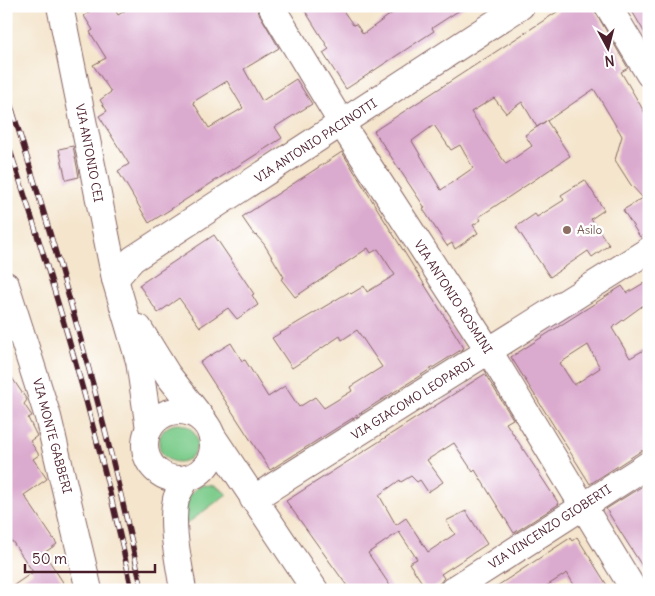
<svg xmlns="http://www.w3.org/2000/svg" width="655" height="596" font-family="Delius,sans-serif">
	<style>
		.green { fill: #7dcc8c; stroke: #64765c }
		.building { fill: #dbabcf; fill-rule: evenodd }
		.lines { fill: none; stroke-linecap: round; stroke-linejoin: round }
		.minor-casing { stroke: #866463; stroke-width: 28 }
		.minor { stroke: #fff; stroke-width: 26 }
		.rail-casing { stroke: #4a1f2b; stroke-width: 5.5 }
		.rail { stroke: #fff; stroke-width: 4; stroke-dasharray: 11; stroke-linecap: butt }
		.education-dot { fill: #8d6e63; stroke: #fff; stroke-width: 2 }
		.labels { text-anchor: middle; stroke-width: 5; stroke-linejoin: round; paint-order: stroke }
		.street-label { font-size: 12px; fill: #4a1f2b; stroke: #fff }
		.education-label { font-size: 12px; fill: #785e54; stroke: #fff; text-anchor: start }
	</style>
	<rect width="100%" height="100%" fill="#fff"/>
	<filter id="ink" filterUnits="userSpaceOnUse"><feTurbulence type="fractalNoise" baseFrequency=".02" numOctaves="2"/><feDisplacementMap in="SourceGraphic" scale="10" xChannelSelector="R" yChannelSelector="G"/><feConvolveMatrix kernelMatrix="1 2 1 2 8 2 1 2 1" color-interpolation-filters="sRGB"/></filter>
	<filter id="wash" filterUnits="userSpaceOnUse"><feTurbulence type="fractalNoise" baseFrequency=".0096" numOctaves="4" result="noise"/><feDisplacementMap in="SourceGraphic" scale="20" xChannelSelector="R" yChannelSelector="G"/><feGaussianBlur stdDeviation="1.12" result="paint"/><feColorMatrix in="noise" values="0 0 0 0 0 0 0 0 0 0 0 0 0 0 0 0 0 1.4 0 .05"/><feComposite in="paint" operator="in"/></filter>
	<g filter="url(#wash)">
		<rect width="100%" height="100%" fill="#f4e5cc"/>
		<!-- green -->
		<g class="green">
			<circle cx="178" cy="443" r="19"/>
			<path d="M203,485L216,486L227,494L185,525C183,504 182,496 203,485Z"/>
		</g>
		<g id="blocks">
			<!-- building -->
			<g class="building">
				<path d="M87,6H113L118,15L132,6H255L279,48L244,69L262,101L296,79L312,104L275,127L282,138L149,223L118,171L129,164L99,116L107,111L100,100L111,92L93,65L106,58L90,32L93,30L84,16L90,12ZM227,81L243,108L209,128L193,102Z"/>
				<polygon points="302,6 340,6 353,25 356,24 363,34 391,14 406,6 466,6 432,28 434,31 346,89 323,53 329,49"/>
				<path d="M566,6H592L628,68L621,72L649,120V232L640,237L623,210L643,198L631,185L615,160L622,136L594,89L547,121L570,156L479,217L481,220L473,225L478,233L455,249L452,243L447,246L423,209L425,208L374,131ZM494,98L506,113L522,102L537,127L546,121L525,135L532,146L506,164L471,112ZM434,125L451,150L460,145L473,168L441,190L412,141Z"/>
				<polygon points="629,6 644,6 649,14 649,40"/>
				<polygon points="73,146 79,177 66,180 59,149"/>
				<polygon points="342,152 464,348 270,470 200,362 231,343 242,361 245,360 268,397 285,386 299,407 315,397 324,408 352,391 350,387 382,367 357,330 342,340 340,336 292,368 272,338 349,292 351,294 364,286 367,292 395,275 378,249 371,253 368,248 295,297 281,279 284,277 264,244 256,235 255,236 242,217"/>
				<polygon points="585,180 604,210 591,219 609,245 592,257 588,251 550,277 516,227 535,214 537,217 564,200 561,195"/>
				<polygon points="214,235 254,294 252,295 258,305 237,319 228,308 200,327 179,298 158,313 139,285"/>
				<path d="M649,280V301L612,328L630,358L649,347V449L641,451L590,484L511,357L622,286L627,293ZM588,345L600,368L574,385L560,363Z"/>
				<polygon points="6,369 27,400 24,404 32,416 28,418 37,436 30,441 39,455 33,459 47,479 24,495 57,544 44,553 68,590 7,590 33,572 12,541 6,544"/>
				<polygon points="485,374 513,419 506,423 559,504 514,533 475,470 473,472 454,443 427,460 443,482 428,492 420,480 417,482 411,476 401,482 400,480 379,495 396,525 406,518 428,552 455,534 446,521 466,511 487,544 441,574 444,578 439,584 427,590 409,563 417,559 399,532 368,553 393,590 350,590 286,501"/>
				<polygon points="649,482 649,577 606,509"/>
				<polygon points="577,537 610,590 577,590 567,573 540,590 491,590 570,538 572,541"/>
			</g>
		</g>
	</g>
	<g filter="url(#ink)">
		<use href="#blocks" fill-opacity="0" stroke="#866463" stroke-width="1"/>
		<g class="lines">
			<!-- minor casing -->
			<g class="minor-casing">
				<g id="minor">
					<polyline points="60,6 115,279 139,361 149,429"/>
					<polyline points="271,6 350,137 489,351 634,590"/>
					<polyline points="608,6 649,74"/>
					<polyline points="115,279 133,259 521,6"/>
					<polyline points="6,285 48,417 89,590"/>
					<polyline points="139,328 168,375 204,421"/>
					<circle cx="179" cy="445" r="34"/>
					<polyline points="211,434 315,590"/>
					<polyline points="253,499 649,250"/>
					<path d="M183,590C179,563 170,526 176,499C178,492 183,485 187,478"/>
					<polyline points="453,590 649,464"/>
				</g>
			</g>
			<!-- minor -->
			<use href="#minor" class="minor"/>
			<!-- rail casing -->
			<g class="rail-casing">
				<g id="rail">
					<path d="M6,90C58,255 107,420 142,590"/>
					<path d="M6,138C55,287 100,437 132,590"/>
				</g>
			</g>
			<!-- rail -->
			<use href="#rail" class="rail"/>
		</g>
	</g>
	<!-- markers -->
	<circle class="education-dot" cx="567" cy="230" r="5"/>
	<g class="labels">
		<!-- street labels -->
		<g class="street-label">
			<text transform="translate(316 141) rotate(-33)" y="4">VIA ANTONIO PACINOTTI</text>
			<text transform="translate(89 153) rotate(79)" y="4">VIA ANTONIO CEI</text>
			<text transform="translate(453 297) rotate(57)" y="4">VIA ANTONIO ROSMINI</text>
			<text transform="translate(413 399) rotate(-32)" y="4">VIA GIACOMO LEOPARDI</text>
			<text transform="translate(52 436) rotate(75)" y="4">VIA MONTE GABBERI</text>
			<text transform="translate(550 527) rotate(-33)" y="4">VIA VINCENZO GIOBERTI</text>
		</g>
		<!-- education labels -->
		<g class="education-label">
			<text x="577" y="234">Asilo</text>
		</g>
	</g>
	<!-- margin -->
	<rect width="655" height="596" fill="none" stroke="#fff" stroke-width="25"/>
	<!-- north arrow -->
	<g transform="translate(608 48) rotate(173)" stroke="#ffffff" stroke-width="4" paint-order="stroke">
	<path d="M0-4L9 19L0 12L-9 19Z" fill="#4a1f2b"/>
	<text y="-8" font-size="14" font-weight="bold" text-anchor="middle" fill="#4a1f2b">N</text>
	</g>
	<!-- scale -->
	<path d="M25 564v8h130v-8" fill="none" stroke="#4a1f2b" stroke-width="2.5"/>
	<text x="32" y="564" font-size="15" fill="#4a1f2b" stroke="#ffffff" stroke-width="4" paint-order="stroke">50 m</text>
</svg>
